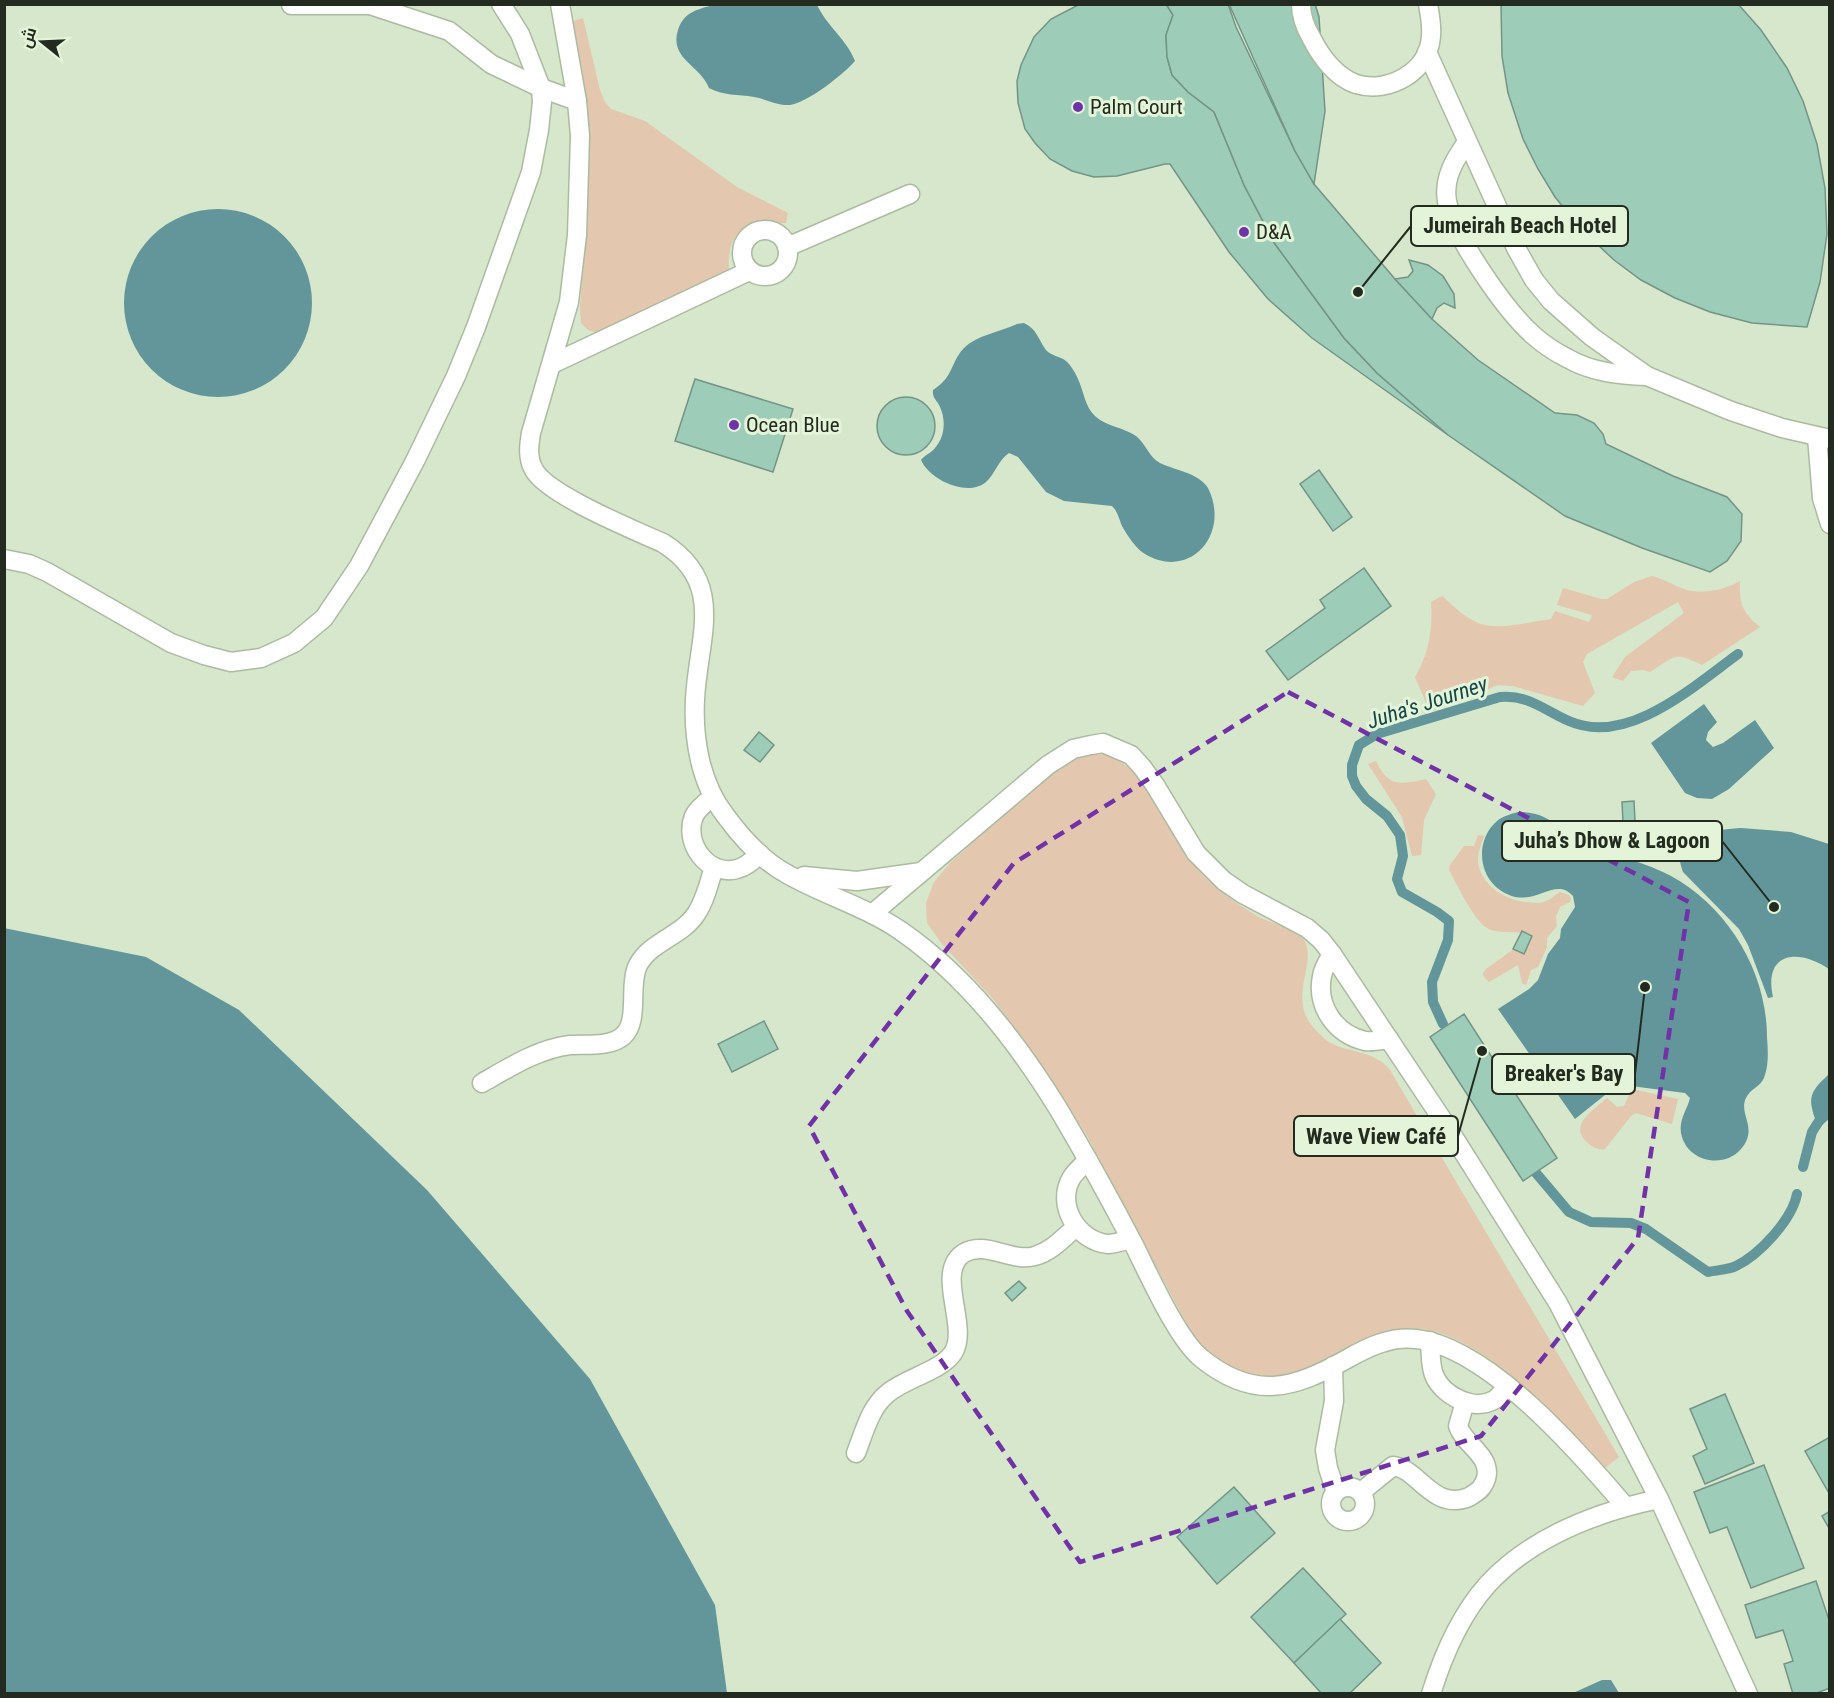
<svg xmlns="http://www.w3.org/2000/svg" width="1834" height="1698" font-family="'Roboto Condensed',Cairo,sans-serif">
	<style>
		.green { fill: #e3c7ae }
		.water { fill: #62969a }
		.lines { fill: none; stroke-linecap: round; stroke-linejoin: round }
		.stream { stroke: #62969a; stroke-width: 10 }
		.building { fill: #9dccb8; stroke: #749487; stroke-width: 1.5 }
		.lane-casing { stroke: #abbba0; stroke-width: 21 }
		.lane { stroke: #fff; stroke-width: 18 }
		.marked { fill: none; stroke: #7132a7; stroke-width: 4.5; stroke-dasharray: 12 8; stroke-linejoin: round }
		.poi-dot { fill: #7132a7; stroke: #e3f4d8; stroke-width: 2 }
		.labels { text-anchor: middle; stroke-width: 6; stroke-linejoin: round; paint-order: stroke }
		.poi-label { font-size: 21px; fill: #232a1f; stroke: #e3f4d8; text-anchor: start }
		.water-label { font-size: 22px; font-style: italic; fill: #15464a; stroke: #e3f4d8 }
		.leader { fill: none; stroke: #232a1f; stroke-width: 2 }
		.callout-dot { fill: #232a1f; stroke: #e3f4d8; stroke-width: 2 }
		.callout { fill: #e3f4d8; stroke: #232a1f; stroke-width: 2 }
		.callout-label { font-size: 22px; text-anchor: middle; font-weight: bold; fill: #232a1f }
	</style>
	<rect width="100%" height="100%" fill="#d6e7cb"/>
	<!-- green -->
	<g class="green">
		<path d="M583,18L600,90L605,102L611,109L645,121L737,187L788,213L786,223C744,224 726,228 729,275L598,333L588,330L581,323L580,307L585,236L584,95L573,21Z"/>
		<path d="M1652,576C1664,579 1673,585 1684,589C1701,595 1725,590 1740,581C1739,604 1742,612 1760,627L1702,665C1673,651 1676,656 1650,672L1643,670L1631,671L1623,681L1612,677L1625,657L1684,613L1678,602L1587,654L1583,662L1595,693L1583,706L1513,686L1498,685L1430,712L1415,677C1429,654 1433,629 1431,602L1442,596C1451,604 1461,614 1472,620C1494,633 1527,622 1551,619L1555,611L1589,622L1592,615L1557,605L1563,588L1601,599H1607L1634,582Z"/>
		<path d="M1096,753C1103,755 1112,756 1118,760C1155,783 1171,837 1198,870C1215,889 1237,904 1259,917C1272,924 1296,927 1304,940C1318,962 1287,997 1313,1027C1317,1031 1321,1036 1326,1040C1346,1054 1374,1049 1390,1070L1619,1457L1605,1468C1559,1422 1497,1348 1433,1331C1364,1312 1307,1405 1235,1371C1228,1368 1217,1365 1211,1359C1205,1352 1200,1345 1194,1338L1087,1136L1046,1071L993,999L942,944L927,923L926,903L934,882L950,863L1052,770L1073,756Z"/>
		<path d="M1376,761C1388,787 1400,785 1426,779L1436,794L1424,820L1421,855L1412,856L1402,817L1368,764Z"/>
		<path d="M1478,835L1484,836C1481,845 1477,854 1478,863C1482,886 1505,900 1526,902C1531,902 1539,904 1544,902C1550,900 1555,895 1560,892L1569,895L1571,899L1570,902L1560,907L1556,917L1557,926L1547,938V947L1538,967L1531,970L1526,985L1522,983L1518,965L1489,982L1484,977L1483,973L1486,969L1532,936C1518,930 1505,934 1491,930C1476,926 1457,884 1449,870L1450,865L1464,846H1474Z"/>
		<path d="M1632,1089L1678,1099L1672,1124L1636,1113L1631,1116L1605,1149C1599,1150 1593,1148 1588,1143C1567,1125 1594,1110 1607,1098L1617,1107L1624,1106Z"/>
	</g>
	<!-- water -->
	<g class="water">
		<path d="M713,5H817C827,26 847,40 855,61C844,74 807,103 790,105C777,106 766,99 754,97C738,94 723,96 709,88C700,65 669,59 678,30C684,12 696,10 713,5Z"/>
		<circle cx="218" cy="303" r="94"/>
		<path d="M1024,323C1037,329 1038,339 1046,350C1051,356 1060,356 1066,361C1071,365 1076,374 1078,379C1084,392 1085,407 1095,416C1107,427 1123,427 1136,436C1146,444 1149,457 1160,463C1174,470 1199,473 1208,488C1231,534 1190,581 1145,554C1136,549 1127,535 1122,526C1119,519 1118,512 1112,506L1064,501L1046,492L1018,457L1009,453C999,459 995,474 986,482C967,498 929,479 921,460C925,455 931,453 935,448C945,437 946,420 940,407C937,400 932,398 933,390C954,377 950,363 964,348C977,335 1000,332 1017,324Z"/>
		<polygon points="1704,704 1717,722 1708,732 1706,740 1713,747 1723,743 1755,720 1774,748 1729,789 1712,799 1697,798 1685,793 1651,743"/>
		<path d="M1518,812C1534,812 1550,816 1559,830C1563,836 1565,840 1571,845C1607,855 1637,858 1671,876C1728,907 1767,972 1767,1037C1768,1051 1769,1065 1764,1078C1760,1087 1750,1089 1746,1098C1738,1114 1759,1128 1741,1149C1723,1170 1686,1161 1681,1133C1679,1119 1687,1110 1690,1098L1685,1093L1631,1086L1615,1087L1575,1119L1498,1009L1529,989L1538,980L1548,954L1560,938L1561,929L1575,907L1573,896C1553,874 1533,913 1500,890C1477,874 1476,839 1497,821C1503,816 1511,814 1518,812Z"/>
		<path d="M1741,828L1791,832L1829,844V969C1798,948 1763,952 1773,997L1768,998L1748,945L1739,929L1683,872C1667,832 1714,830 1741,828Z"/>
		<polygon points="4,928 146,957 239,1010 427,1190 590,1379 715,1605 727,1693 5,1693"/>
		<path d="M1829,1074V1119L1821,1126C1815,1121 1814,1117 1812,1108C1808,1092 1819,1084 1829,1074Z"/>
		<polygon points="1602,1680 1611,1680 1619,1693 1573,1693"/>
	</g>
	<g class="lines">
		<!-- stream -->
		<g class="stream">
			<path d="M1443,1024L1433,1002L1432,982L1448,940L1449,921L1437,912L1402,892L1397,879L1403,856L1400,835L1387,816L1366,799L1356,786L1352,776V765L1359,745L1377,734L1500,697C1527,694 1546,711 1569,721C1627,747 1694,686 1738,654"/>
			<polyline points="1803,1167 1812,1132 1830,1104"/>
			<path d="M1536,1173L1569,1212L1591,1222L1631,1223L1646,1229L1708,1272C1716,1270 1728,1270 1736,1266C1759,1255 1792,1220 1797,1194"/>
		</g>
	</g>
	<!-- building -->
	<g class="building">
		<polygon points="1080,4 1166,4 1173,15 1166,35 1167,57 1172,75 1188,92 1214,112 1244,185 1275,244 1344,338 1377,373 1448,435 1312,338 1268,299 1229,252 1170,164 1165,164 1117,176 1094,177 1072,171 1050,159 1035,143 1025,129 1018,103 1017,81 1021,65 1034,37 1051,19"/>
		<polygon points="1166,4 1228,4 1236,27 1295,151 1314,184 1395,279 1432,319 1478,360 1555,413 1577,415 1594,423 1603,434 1606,444 1673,476 1727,497 1742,514 1741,541 1727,561 1710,572 1642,548 1565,516 1448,435 1377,373 1344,338 1275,244 1244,185 1214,112 1188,92 1172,75 1167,57 1166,35 1173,15"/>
		<polygon points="1229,4 1315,4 1319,17 1325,111 1314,184 1295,151"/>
		<polygon points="1501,4 1738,4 1761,30 1787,68 1803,101 1817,144 1825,188 1827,234 1820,282 1807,327 1752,323 1710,312 1675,298 1641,280 1614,260 1582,230 1555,197 1538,169 1523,139 1508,93 1502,56"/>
		<polygon points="1409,260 1428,265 1443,276 1454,294 1455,308 1444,303 1437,308 1432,319 1395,279 1408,277 1413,271"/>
		<polygon points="695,379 793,409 773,472 675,441"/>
		<circle cx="906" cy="426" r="29"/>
		<polygon points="1319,470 1352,517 1333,531 1300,484"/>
		<polygon points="1364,568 1391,606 1288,680 1266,651 1325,608 1320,600"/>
		<polygon points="759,732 774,745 760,762 744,750"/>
		<polygon points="1634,801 1635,821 1623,822 1622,802"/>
		<polygon points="1522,931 1532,936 1524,954 1513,949"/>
		<polygon points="1464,1014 1557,1158 1523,1181 1430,1037"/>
		<polygon points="764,1021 778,1049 732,1072 718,1044"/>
		<polygon points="1019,1281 1026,1288 1012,1301 1005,1293"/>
		<polygon points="1725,1394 1754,1463 1705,1484 1693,1456 1707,1449 1690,1409"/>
		<polygon points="1830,1437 1830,1495 1805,1451"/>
		<polygon points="1764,1465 1804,1568 1751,1588 1727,1527 1710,1533 1694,1492"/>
		<polygon points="1234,1487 1275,1533 1217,1584 1177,1537"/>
		<polygon points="1830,1511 1830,1530 1822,1516"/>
		<polygon points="1303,1568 1346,1614 1294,1663 1251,1617"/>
		<polygon points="1816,1581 1830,1623 1830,1688 1814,1694 1793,1694 1784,1664 1793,1661 1783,1630 1756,1638 1745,1605"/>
		<polygon points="1340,1619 1381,1663 1349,1694 1322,1694 1294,1663"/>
	</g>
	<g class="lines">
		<!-- lane casing -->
		<g class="lane-casing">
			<g id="lane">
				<path d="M560,4L577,101L580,136L577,235L569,302L531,433C529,445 527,458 534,470C548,495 634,530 663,543C727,583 698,638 695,699C693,738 700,783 725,815C741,837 763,861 787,874C824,895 866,907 901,931C967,977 1017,1042 1059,1110C1085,1154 1110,1199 1134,1245C1149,1275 1177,1338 1201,1358C1254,1401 1293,1389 1347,1359C1368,1347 1391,1336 1416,1339C1488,1347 1579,1452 1625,1506"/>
				<path d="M1301,4C1301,16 1306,29 1312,39C1321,57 1336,77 1356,84C1388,94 1429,72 1431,36C1432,26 1430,15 1428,4"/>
				<polyline points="291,5 370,5 449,31 491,64 541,88 577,101"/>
				<polyline points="1427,52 1516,248 1534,280 1551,301 1592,337 1647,376 1731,411 1782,428 1830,439"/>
				<path d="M1467,142C1455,159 1443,178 1447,201C1453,236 1506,311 1533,335C1543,344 1555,352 1567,358C1591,372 1619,375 1647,376"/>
				<circle cx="765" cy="253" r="23"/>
				<polyline points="787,247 910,194"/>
				<polyline points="552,364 749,271"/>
				<polyline points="1817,437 1822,498 1830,524"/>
				<polyline points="4,559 29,564 47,572 171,643 204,655 231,662 261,658 294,643 324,618 359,566 415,461 456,376 476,327 531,172 539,130 542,102 541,88 520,34 501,4"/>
				<path d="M713,797C706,802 698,808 694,816C683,843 708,877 737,869C746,867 753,860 760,854"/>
				<polyline points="804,876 857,881 921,872"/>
				<polyline points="872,914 1048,765 1073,749 1091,745 1103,743 1131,755 1142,767 1155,785 1196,853 1224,881 1243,894 1307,928 1321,940 1332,954 1448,1128 1558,1303 1659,1499 1748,1694"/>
				<path d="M1332,954C1328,961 1323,969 1322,976C1316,1006 1335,1034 1365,1041C1372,1042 1382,1040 1389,1039"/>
				<path d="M482,1083C510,1067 538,1049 570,1045C586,1044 611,1047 623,1036C640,1021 628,985 638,965C651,941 682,936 696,914C705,901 709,883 714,867"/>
				<path d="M1088,1160C1082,1166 1076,1171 1072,1177C1055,1204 1077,1241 1108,1244C1115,1244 1123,1241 1130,1239"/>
				<path d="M1430,1341C1431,1352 1430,1365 1434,1375C1442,1395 1473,1412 1494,1400C1499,1397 1504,1390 1508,1386"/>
				<polyline points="1333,1366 1334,1401 1325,1450 1328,1468 1336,1492"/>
				<path d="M856,1453C864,1433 870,1407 888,1393C906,1378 941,1371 953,1353C970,1327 934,1272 964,1253C986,1240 1012,1263 1035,1256C1052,1251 1063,1238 1076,1227"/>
				<circle cx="1348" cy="1504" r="17"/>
				<path d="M1361,1492L1393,1466C1418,1468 1433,1512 1469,1497C1474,1494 1481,1490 1483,1485C1487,1479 1488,1471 1485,1463C1479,1449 1463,1441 1458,1426L1465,1402"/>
				<path d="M1431,1694C1443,1655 1461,1614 1488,1584C1532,1537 1597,1512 1659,1499"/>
			</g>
		</g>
		<!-- lane -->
		<use href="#lane" class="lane"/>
	</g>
	<!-- marked area -->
	<path class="marked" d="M1288,692L1689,902L1638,1238L1481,1436L1080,1562L907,1311L809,1126L1014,863Z"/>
	<!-- markers -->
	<g class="poi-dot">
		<circle cx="1078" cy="107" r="6"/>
		<circle cx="1244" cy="232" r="6"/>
		<circle cx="734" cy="425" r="6"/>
	</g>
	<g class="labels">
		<!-- poi labels -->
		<g class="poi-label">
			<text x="1090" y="114">Palm Court</text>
			<text x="1256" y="239">D&amp;A</text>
			<text x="746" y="432">Ocean Blue</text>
		</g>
		<!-- water labels -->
		<g class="water-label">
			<text transform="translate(1427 702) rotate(-18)" y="8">Juha's Journey</text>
		</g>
	</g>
	<!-- callouts -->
	<path class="leader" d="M1358 292L1411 226M1774 907L1722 841M1645 987L1635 1074M1482 1051L1458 1136"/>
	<g class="callout-dot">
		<circle cx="1358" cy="292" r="6"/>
		<circle cx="1774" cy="907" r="6"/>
		<circle cx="1645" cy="987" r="6"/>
		<circle cx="1482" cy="1051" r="6"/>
	</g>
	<g class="callout">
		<rect x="1411" y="206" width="217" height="40" rx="6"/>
		<rect x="1502" y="821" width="220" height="40" rx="6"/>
		<rect x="1492" y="1054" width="143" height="40" rx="6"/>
		<rect x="1294" y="1116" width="164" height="40" rx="6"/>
	</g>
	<g class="callout-label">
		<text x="1520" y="233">Jumeirah Beach Hotel</text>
		<text x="1612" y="848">Juha’s Dhow &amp; Lagoon</text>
		<text x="1564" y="1081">Breaker's Bay</text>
		<text x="1376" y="1144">Wave View Café</text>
	</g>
	<!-- border -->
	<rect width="1834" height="1698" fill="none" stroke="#232a1f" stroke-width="12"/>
	<!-- north arrow -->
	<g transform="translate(42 42) rotate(288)" stroke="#e3f4d8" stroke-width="4.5" paint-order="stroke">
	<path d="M0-4.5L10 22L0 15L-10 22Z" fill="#232a1f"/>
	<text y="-9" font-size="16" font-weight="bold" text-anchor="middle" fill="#232a1f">ش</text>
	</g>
</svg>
